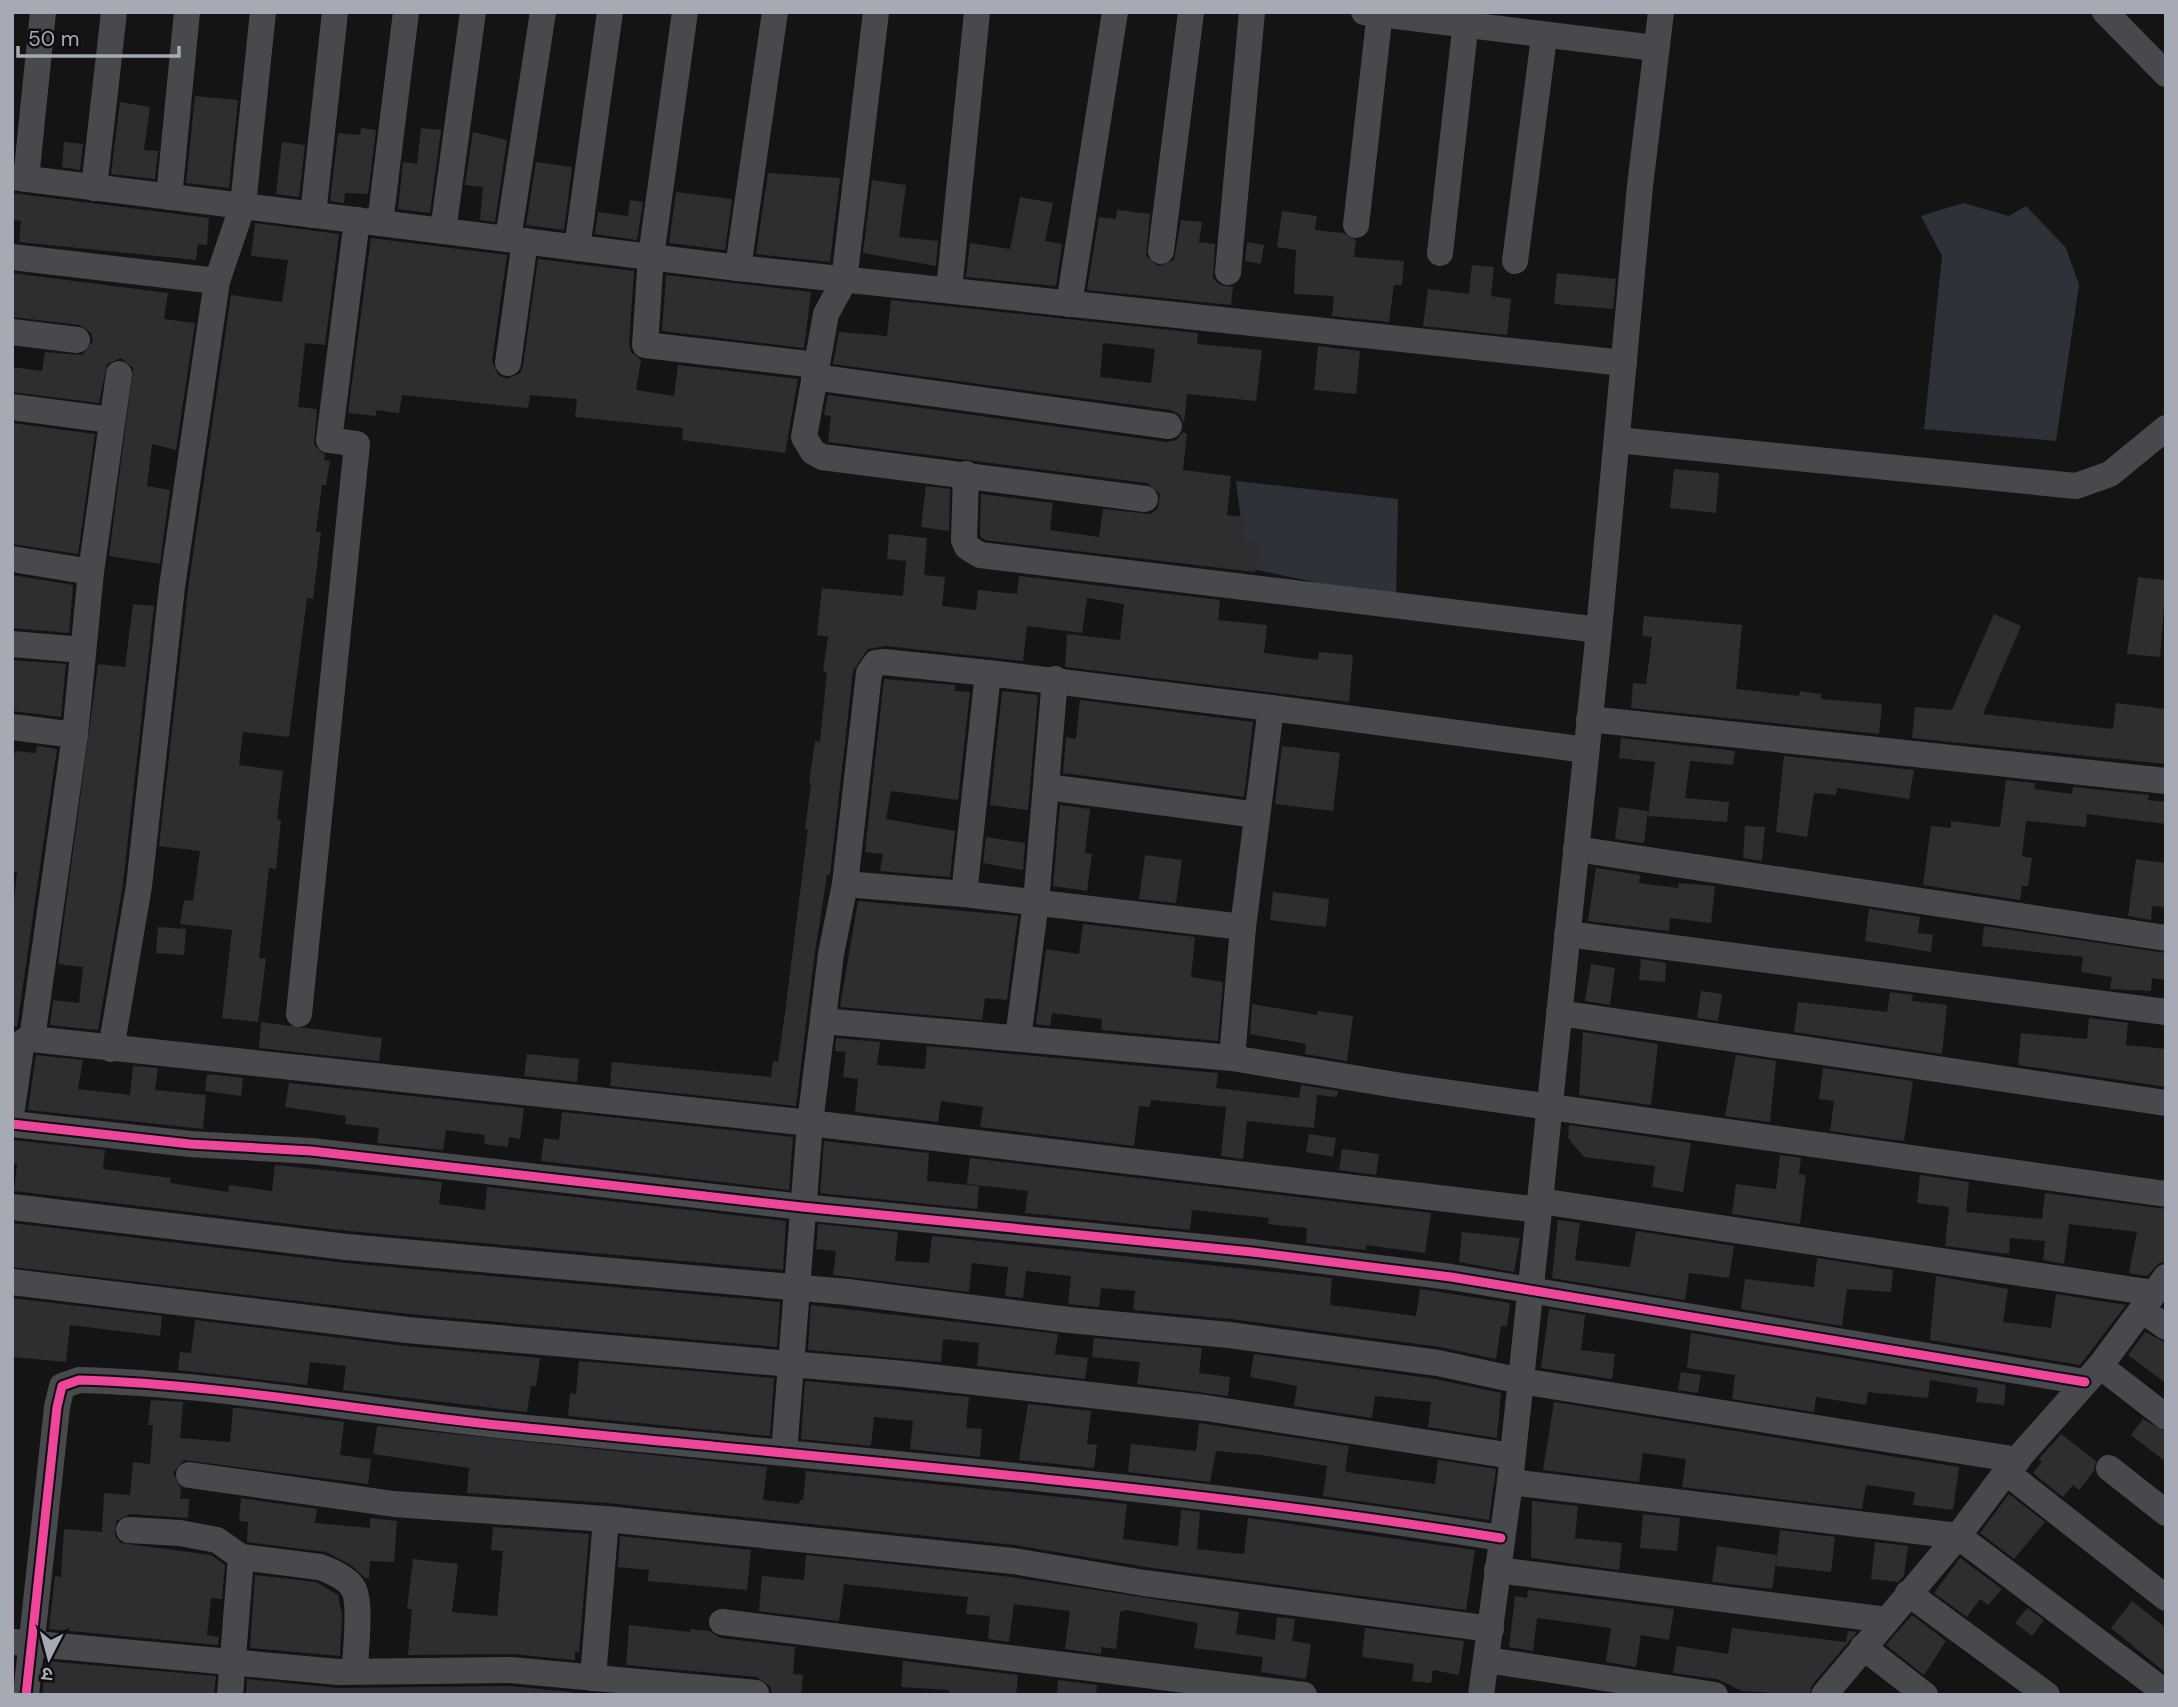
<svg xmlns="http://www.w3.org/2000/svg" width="2178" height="1707" font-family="'DM Sans','Noto Sans Devanagari',sans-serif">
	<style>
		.water { fill: #2c3238 }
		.building { fill: #2e2e30; fill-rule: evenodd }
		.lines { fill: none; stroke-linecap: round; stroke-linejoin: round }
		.minor { stroke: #48494d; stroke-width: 26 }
		.cycleway-casing { stroke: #0e0e10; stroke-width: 13 }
		.cycleway { stroke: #ed469a; stroke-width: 9 }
	</style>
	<rect width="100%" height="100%" fill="#141414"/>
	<!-- water -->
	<g class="water">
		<polygon points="1963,203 2009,216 2026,206 2066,248 2079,285 2056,441 1924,429 1942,256 1921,216"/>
		<polygon points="1236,481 1398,499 1396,599 1247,568"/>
	</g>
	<!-- building -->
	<g class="building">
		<polygon points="195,96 238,100 229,188 186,183"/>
		<polygon points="120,102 150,107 144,150 158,151 155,179 111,174"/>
		<polygon points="361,128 376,130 368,194 345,193 344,203 330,201 338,133 360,135"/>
		<polygon points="421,128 441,130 430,213 398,209 403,162 417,164"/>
		<polygon points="473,132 507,140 495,222 480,220 483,187 465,185"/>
		<polygon points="64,142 83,144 80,170 62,167"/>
		<polygon points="282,142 305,145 299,197 276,194"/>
		<polygon points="536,162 572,167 564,230 526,225"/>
		<polygon points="768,173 840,178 830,262 756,254"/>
		<polygon points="872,180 906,185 899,237 938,241 936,266 863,253"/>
		<polygon points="676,192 732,199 725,250 669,243"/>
		<polygon points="12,193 209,218 207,245 198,244 196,260 19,242 21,221 12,220"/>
		<polygon points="1020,197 1053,203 1045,241 1062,244 1056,286 966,277 970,243 1010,249"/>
		<polygon points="630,200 643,202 637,240 595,234 598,212 628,216"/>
		<polygon points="1117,210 1150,214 1146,256 1158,266 1174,260 1181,220 1202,222 1199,242 1215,244 1213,278 1220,285 1233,287 1231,305 1087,290 1099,217 1116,219"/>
		<polygon points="1282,211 1317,216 1315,230 1343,233 1356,240 1354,257 1404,261 1402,285 1394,285 1389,322 1332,316 1334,296 1294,294 1296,250 1277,247"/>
		<polygon points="255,223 339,234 325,345 305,343 298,407 317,409 314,445 325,455 324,460 330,461 326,485 322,485 316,532 321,532 313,599 307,598 289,737 243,732 239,765 283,771 277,819 281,820 276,869 269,868 259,958 266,959 258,1022 222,1018 232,930 180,924 184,900 193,901 200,851 159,846 188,589 231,295 282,302 288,260 251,256"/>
		<polygon points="371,238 507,255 492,361 498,375 507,379 520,373 523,366 538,259 634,271 629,344 631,352 641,360 636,390 674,396 678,365 798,379 785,453 682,440 683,428 575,417 577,399 530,395 528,408 402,395 399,413 376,410 376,416 348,413"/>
		<polygon points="1247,242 1264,245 1261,264 1245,261"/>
		<polygon points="1472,265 1494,267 1491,296 1511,299 1507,335 1423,326 1428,289 1469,294"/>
		<polygon points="12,273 168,293 164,319 195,323 176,450 152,444 147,486 170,490 160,564 109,556 133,368 121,358 107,364 99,403 12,392 12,367 42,371 45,352 82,355 93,341 91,333 80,325 12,317"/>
		<polygon points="1557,273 1616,279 1613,309 1554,304"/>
		<polygon points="666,275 811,292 804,348 662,331"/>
		<path d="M891,300L1198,333L1197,344L1262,350L1256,401L1187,394L1184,423L1179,414L1171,410L833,364L839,332L887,336ZM1103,343L1155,349L1151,383L1100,377Z"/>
		<polygon points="1318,346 1360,351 1356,394 1314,390"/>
		<polygon points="828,395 1167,442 1176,440 1183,432 1187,434 1183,470 1231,476 1227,515 1246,517 1243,541 1259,543 1255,572 985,540 980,536 981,494 1053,503 1050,530 1099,537 1103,509 1150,514 1158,508 1160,494 1147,483 828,442 831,416 824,415"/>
		<polygon points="12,423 95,434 78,554 12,544"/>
		<polygon points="1674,469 1719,473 1716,513 1670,508"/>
		<polygon points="926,486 950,489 949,531 921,527"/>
		<polygon points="889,534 927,538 924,575 945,577 942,606 976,610 978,590 1017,594 1019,576 1220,600 1218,620 1267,625 1264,653 1318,660 1319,652 1353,655 1349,702 1065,667 1067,634 1120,640 1124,604 1087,598 1082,633 1027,626 1023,661 886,646 868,649 853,671 830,875 827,875 815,952 796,1106 610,1086 612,1062 771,1077 773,1061 778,1062 785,1013 808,829 805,829 811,784 809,783 815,741 820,742 827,672 823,671 828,637 817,635 822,588 903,596 906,561 887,559"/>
		<polygon points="12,575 73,585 69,633 12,628"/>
		<polygon points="2138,577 2166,580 2160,657 2127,654"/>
		<polygon points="133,604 154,606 123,884 98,1030 50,1025 53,1000 79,1003 83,967 58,964 98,664 125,667"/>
		<polygon points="1994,614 2021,626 1983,714 2113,729 2116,703 2166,709 2166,764 1912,738 1915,707 1952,710"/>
		<polygon points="1644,616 1742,625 1736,689 1799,696 1800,691 1821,694 1821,699 1882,704 1879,734 1631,708 1633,683 1646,684 1652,637 1642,636"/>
		<polygon points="12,660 66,664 61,717 12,711"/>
		<polygon points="884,679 955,685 955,691 970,692 958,800 891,791 886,819 955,831 950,877 880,871 883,854 865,852"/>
		<polygon points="1002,691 1038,695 1028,810 990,805"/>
		<polygon points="1080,700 1253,722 1244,797 1063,773 1066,737 1076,739"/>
		<polygon points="1621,738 1735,751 1733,765 1690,761 1685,798 1729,802 1727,822 1648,816 1655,762 1619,758"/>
		<polygon points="37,746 57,749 17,1027 12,1026 12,916 17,872 12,872 12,779 15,751 36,753"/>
		<polygon points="1282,746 1340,753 1333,811 1275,804"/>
		<polygon points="1784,756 1914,770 1909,799 1837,788 1836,795 1814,793 1807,837 1776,832"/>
		<polygon points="2006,780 2035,783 2034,789 2072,794 2073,787 2149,795 2148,800 2166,802 2166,824 2087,814 2086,827 2026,821 2022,856 2032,858 2028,886 2022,886 2020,900 1923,885 1931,826 1951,828 1951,821 2000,827"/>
		<polygon points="1060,805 1090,809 1085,853 1092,854 1087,891 1053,886"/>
		<polygon points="1619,807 1648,811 1644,843 1615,839"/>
		<polygon points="1745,826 1765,827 1762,861 1743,858"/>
		<polygon points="986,837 1025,843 1023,870 983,863"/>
		<polygon points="1145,855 1182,860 1176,903 1139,899"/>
		<polygon points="2136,859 2166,863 2166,907 2152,906 2151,920 2128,916"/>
		<polygon points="1596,868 1640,875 1639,883 1678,888 1679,883 1715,886 1711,923 1670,918 1669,931 1588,921"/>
		<polygon points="1273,892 1329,899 1326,927 1270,920"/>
		<polygon points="858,901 1018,916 1007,1000 985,998 982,1020 840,1007"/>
		<polygon points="1869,909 1920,917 1918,933 1933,935 1931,952 1865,941"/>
		<polygon points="1083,924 1195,937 1191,977 1223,982 1218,1041 1101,1030 1102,1019 1052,1013 1050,1026 1036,1024 1046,949 1079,954"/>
		<polygon points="1984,926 2166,953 2166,980 2152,978 2151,991 2110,989 2112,977 2081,972 2083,957 1982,946"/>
		<polygon points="158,927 186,929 184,955 156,953"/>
		<polygon points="1641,959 1666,963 1665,982 1639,980"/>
		<polygon points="1591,964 1615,968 1610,1005 1585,1001"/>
		<polygon points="1701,991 1722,994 1718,1021 1697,1018"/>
		<polygon points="1890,992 1913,995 1912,1001 1947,1005 1942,1054 1794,1032 1798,1002 1887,1012"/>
		<polygon points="1252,1004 1317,1015 1318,1011 1353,1016 1347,1061 1305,1054 1306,1044 1250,1034"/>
		<polygon points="2089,1018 2128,1023 2126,1045 2166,1049 2166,1087 2018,1065 2021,1033 2087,1039"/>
		<polygon points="261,1022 382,1038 379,1061 259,1048"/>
		<polygon points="1583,1032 1658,1044 1651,1105 1579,1095"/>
		<polygon points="836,1038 880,1042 877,1065 925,1069 927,1046 1218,1073 1216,1088 1299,1098 1301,1085 1338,1091 1337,1097 1317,1095 1314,1128 1247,1121 1243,1159 1221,1156 1226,1107 1151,1100 1150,1107 1139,1106 1134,1146 980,1127 983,1107 941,1101 938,1122 855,1112 858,1079 843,1077 846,1052 835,1051"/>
		<polygon points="527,1054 579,1059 577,1082 524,1076"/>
		<polygon points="36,1055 83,1060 78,1089 130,1095 133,1066 158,1068 155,1090 206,1095 203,1129 28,1110"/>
		<polygon points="1736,1055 1776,1061 1770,1122 1725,1116"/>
		<polygon points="1823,1068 1913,1081 1904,1141 1830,1131 1834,1101 1819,1099"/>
		<polygon points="207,1074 243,1078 241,1096 205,1091"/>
		<polygon points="289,1083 524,1108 520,1139 509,1137 508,1147 484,1144 485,1135 446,1130 443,1150 377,1143 379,1128 345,1124 346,1116 285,1107"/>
		<polygon points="562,1112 793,1137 789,1190 541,1161 544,1138 559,1140"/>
		<polygon points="1569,1125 1691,1143 1683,1192 1652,1187 1655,1166 1584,1157 1568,1138"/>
		<polygon points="1309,1134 1336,1138 1333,1157 1306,1152"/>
		<polygon points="12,1140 105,1150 103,1169 171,1178 170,1183 228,1192 229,1185 272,1191 275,1165 442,1182 439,1204 485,1210 487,1187 786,1221 783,1270 349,1231 14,1191 17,1164 12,1163"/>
		<polygon points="824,1141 929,1153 927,1181 979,1186 977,1209 820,1193"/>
		<polygon points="1342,1149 1379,1154 1376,1175 1339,1170"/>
		<polygon points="1780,1155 1801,1158 1799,1174 1806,1175 1800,1224 1732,1214 1736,1184 1776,1189"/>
		<polygon points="970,1158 1431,1213 1425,1253 1366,1245 1366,1250 1306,1243 1307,1228 1268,1224 1269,1218 1192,1210 1190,1230 1025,1213 1028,1191 967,1184"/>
		<polygon points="1920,1175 1969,1182 1966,1212 2042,1219 2045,1193 2166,1209 2166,1262 2159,1263 2147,1276 2132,1274 2129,1272 2137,1232 2069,1224 2064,1264 2043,1260 2045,1241 2010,1238 2009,1254 1945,1246 1949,1207 1917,1203"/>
		<polygon points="1558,1220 1580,1223 1575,1260 1630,1267 1636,1231 1734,1246 1729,1278 1689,1273 1685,1300 1552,1278"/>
		<polygon points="12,1223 346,1263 780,1302 777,1347 409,1314 12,1267"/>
		<polygon points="818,1224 898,1232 895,1261 929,1263 932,1236 1332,1278 1330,1305 1416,1316 1420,1289 1510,1303 1507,1326 1501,1326 1496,1359 1440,1347 1231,1319 1133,1310 1135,1291 1101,1288 1099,1307 1068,1304 1071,1276 1026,1271 1023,1298 1005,1296 1008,1267 972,1263 969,1292 833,1275 836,1251 816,1249"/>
		<polygon points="1462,1232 1520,1238 1514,1272 1459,1262"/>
		<polygon points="1817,1258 1893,1270 1891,1292 1847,1289 1842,1326 1741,1309 1745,1279 1814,1287"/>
		<polygon points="1936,1276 2008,1289 2003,1322 2051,1328 2056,1294 2126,1305 2080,1365 1930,1340"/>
		<polygon points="12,1298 162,1316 160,1336 70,1325 66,1362 12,1357"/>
		<polygon points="811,1305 1058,1334 1055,1354 1088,1358 1085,1379 977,1366 979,1343 943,1339 941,1362 808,1350"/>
		<polygon points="1549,1309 1585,1315 1581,1350 1615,1354 1612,1379 1541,1368"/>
		<polygon points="195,1320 405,1346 540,1358 536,1386 531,1386 527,1412 343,1390 346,1366 310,1362 307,1385 178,1370 180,1352 191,1353"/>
		<polygon points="2145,1332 2166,1343 2166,1383 2128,1355"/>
		<polygon points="1691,1333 2006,1385 2004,1405 1976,1402 1978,1388 1930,1380 1928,1398 1868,1392 1866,1405 1816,1397 1814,1412 1732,1399 1735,1375 1687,1368"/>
		<polygon points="1094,1338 1202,1348 1199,1373 1230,1377 1228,1396 1137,1384 1140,1362 1092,1357"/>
		<polygon points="1254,1354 1435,1379 1501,1393 1497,1438 1428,1427 1431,1402 1375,1396 1372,1418 1294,1406 1297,1386 1250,1377"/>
		<polygon points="579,1361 774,1378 770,1436 568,1416 570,1393 576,1394"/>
		<polygon points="1681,1372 1701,1375 1698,1393 1678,1390"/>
		<polygon points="805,1381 969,1397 966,1428 982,1429 980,1457 910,1449 913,1421 874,1417 871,1446 801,1439"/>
		<polygon points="151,1400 183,1402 180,1438 230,1442 233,1408 239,1408 344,1422 340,1455 371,1459 368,1484 184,1460 173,1473 181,1488 180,1499 189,1499 188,1518 130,1514 116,1521 115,1536 121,1543 211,1555 225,1565 222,1599 211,1598 207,1635 219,1637 218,1645 49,1629 55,1576 61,1577 64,1529 102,1532 104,1493 130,1495 133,1462 150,1464 153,1425 148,1425"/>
		<polygon points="1554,1402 1959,1467 1953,1510 1913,1505 1915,1492 1866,1485 1862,1509 1682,1487 1686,1459 1643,1453 1639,1482 1543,1470"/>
		<polygon points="1028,1404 1091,1411 1087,1444 1097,1445 1094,1468 1019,1460"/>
		<polygon points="2143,1419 2166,1432 2166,1462 2131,1435"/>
		<polygon points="1199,1423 1349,1446 1345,1471 1352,1473 1435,1484 1438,1460 1496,1469 1489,1520 1323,1496 1327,1466 1261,1455 1216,1451 1210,1482 1128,1472 1131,1444 1196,1451"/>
		<polygon points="377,1426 767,1467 763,1500 799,1504 800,1500 803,1500 806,1471 1127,1504 1123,1539 1178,1546 1181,1510 1200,1512 1197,1549 1214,1551 1244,1554 1248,1518 1475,1550 1466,1610 1146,1567 1015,1545 607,1503 467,1493 469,1468 373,1454"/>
		<polygon points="2061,1434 2096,1461 2094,1471 2079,1490 2073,1485 2063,1497 2033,1473 2042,1462 2039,1459"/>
		<polygon points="2009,1494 2045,1522 2014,1559 1980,1533"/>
		<polygon points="241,1498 317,1509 315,1523 370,1528 370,1518 397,1521 394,1562 370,1561 369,1578 365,1578 351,1565 326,1552 247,1542 248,1522 239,1521"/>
		<polygon points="1532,1501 1578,1506 1575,1538 1622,1543 1619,1570 1531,1558"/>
		<polygon points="1643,1514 1680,1518 1677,1551 1640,1548"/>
		<polygon points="493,1527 589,1534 579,1652 575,1651 575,1660 511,1654 408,1655 412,1609 407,1609 413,1559 458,1564 452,1612 497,1616 503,1551 491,1550"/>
		<polygon points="1780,1530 1835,1537 1831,1572 1776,1566"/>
		<polygon points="620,1536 751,1550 747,1590 648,1581 649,1570 618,1567"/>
		<polygon points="1875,1542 1908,1546 1904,1576 1898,1582 1871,1579"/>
		<polygon points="1717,1546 1777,1555 1772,1589 1712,1582"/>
		<polygon points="806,1555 1011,1577 1239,1612 1236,1634 1275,1640 1277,1617 1295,1619 1292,1641 1311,1644 1306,1679 1261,1672 1263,1657 1194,1648 1198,1623 1126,1610 1120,1612 1116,1649 1101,1647 1101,1654 1065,1649 1070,1611 1014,1604 1009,1642 988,1639 990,1616 966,1614 968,1597 844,1584 839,1621 759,1611 762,1576 804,1580"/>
		<polygon points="1960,1558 2002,1589 1988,1605 1980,1599 1967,1617 1934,1593"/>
		<polygon points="255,1575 316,1582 338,1595 342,1616 340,1656 250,1648"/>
		<polygon points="1528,1590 1674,1609 1669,1640 1641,1635 1636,1667 1606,1662 1611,1628 1537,1618 1533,1651 1509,1647 1515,1596 1527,1598"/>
		<polygon points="2132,1601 2166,1628 2166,1673 2111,1628"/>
		<polygon points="2027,1608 2044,1620 2032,1636 2015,1623"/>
		<polygon points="1912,1615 1946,1641 1924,1675 1886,1645"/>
		<polygon points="629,1625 690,1632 690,1629 709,1631 720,1638 795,1647 793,1674 803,1675 801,1695 772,1695 770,1686 757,1677 626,1665"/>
		<polygon points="1365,1628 1464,1641 1459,1675 1433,1670 1431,1683 1412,1681 1414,1664 1362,1657"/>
		<polygon points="1732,1628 1846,1642 1848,1631 1857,1632 1812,1685 1809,1695 1742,1691 1717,1679 1673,1673 1677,1646 1728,1654"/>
		<polygon points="46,1661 216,1676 214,1695 42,1695"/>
		<polygon points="903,1661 1018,1675 1016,1695 949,1695 949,1690 901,1687"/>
		<polygon points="247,1679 338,1688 510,1686 572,1692 572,1695 246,1695"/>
		<polygon points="1058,1680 1097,1685 1096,1695 1057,1695"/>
	</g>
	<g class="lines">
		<!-- minor -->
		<g class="minor">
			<polyline points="685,12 651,256 645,345 816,365"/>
			<polyline points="876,12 844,281 826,314 804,437 813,452 822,457 1145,499"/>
			<polyline points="1364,12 1655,48"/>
			<polyline points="2105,12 2166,74"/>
			<polyline points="12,177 738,268 775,12"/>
			<polyline points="26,179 43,12"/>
			<polyline points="94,188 114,12"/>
			<polyline points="169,197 187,12"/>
			<polyline points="313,215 335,12"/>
			<polyline points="380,223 406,12"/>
			<polyline points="1356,225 1380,12"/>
			<polyline points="443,231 473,12"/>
			<polyline points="508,239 543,12"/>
			<polyline points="577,248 610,12"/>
			<polyline points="1161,251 1191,12"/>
			<polyline points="1440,253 1467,12"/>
			<polyline points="12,257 217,281"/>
			<polyline points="1515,261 1544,37"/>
			<polyline points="738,268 1624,363"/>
			<polyline points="1228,272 1252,12"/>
			<polyline points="949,290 977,12"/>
			<polyline points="1069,304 1115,12"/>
			<polyline points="12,332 77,340"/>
			<polyline points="508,363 525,241"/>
			<polyline points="814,377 1169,426"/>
			<polyline points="12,407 111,420"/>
			<polyline points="1617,440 2076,486 2110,474 2166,428"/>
			<polyline points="966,474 964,540 967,547 980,555 1599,630"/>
			<polyline points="12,559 91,572"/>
			<polyline points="12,644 83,650"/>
			<polyline points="1589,719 2166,781"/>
			<polyline points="12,727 75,735"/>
			<polyline points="1047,787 1257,815"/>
			<polyline points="1576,849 2166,938"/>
			<polyline points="845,884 964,894 1243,927"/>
			<polyline points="964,894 988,673 1271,708"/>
			<polyline points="1567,934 2166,1012"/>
			<polyline points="1559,1013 2166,1103"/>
			<polyline points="299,1014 357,444 329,440 357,220"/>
			<polyline points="823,1021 1232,1058 1402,1086 2166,1194"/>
			<polyline points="1018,1038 1036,902 1055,679"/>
			<polyline points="32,1039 810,1123 1539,1210"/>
			<polyline points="111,1049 139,886 172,587 217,281 243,205 263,12"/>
			<polyline points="1232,1058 1243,927 1271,708 1586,750"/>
			<polyline points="12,1108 21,1047 24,1041 32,1039 75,735 91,572 119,374"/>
			<polyline points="12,1124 190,1144 311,1151 802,1207 1252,1252 1451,1277 2085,1382"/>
			<polyline points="1540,1201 2154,1293"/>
			<polyline points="12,1207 347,1247 847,1292 1069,1320 1229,1335 1438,1363 1521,1381 2018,1460"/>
			<polyline points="12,1282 407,1330 904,1374 1206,1408 1512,1456"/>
			<polyline points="2142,1310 2166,1327"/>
			<polyline points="2100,1366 2166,1417"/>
			<polyline points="784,1453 810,1123 831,954 845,884 869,673 876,663 884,662 988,673"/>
			<polyline points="2109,1468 2166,1513"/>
			<polyline points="2006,1472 2166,1598"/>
			<polyline points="189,1475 394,1504 606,1519 1013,1561 1144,1583 1491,1629"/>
			<polyline points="1510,1482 1958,1536 2166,1693"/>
			<path d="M129,1530L180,1533L217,1540L241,1557L320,1567C331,1571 347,1578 353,1588C362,1602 355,1653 355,1671"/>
			<polyline points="1497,1570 1887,1620"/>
			<polyline points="1908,1593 2047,1695"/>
			<polyline points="722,1622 1304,1695"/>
			<polyline points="14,1642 338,1672 511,1670 756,1693"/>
			<polyline points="1863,1647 1925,1695"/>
			<polyline points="1487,1660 1715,1695"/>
			<polyline points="593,1678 606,1519"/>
			<path d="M26,1695L57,1407L62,1386L79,1380C223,1384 366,1412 508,1426C840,1460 1172,1485 1501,1538"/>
			<polyline points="230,1695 241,1557"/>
			<polyline points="1481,1695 1510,1482 1539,1210 1599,630 1640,186 1661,12"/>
			<polyline points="1824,1695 1958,1536 2006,1472 2100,1366 2166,1277"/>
		</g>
		<!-- cycleway casing -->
		<g class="cycleway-casing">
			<g id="cycleway">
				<polyline points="12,1124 190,1144 311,1151 802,1207 1252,1252 1451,1277 2085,1382"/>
				<path d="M26,1695L57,1407L62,1386L79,1380C223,1384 366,1412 508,1426C840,1460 1172,1485 1501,1538"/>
			</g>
		</g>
		<!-- cycleway -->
		<use href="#cycleway" class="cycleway"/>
	</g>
	<!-- border -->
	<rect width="2178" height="1707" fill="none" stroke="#a6aab4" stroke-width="28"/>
	<!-- north arrow -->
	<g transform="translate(49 1658) rotate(186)" stroke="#0e0e10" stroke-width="5" paint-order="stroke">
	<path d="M0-5L12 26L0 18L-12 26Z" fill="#a6aab4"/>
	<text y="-10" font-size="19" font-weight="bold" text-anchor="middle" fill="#a6aab4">उ</text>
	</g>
	<!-- scale -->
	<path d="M18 46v10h161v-10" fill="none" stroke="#a6aab4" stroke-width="3.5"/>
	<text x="28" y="46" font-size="21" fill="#a6aab4" stroke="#0e0e10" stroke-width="5" paint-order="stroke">50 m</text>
</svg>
